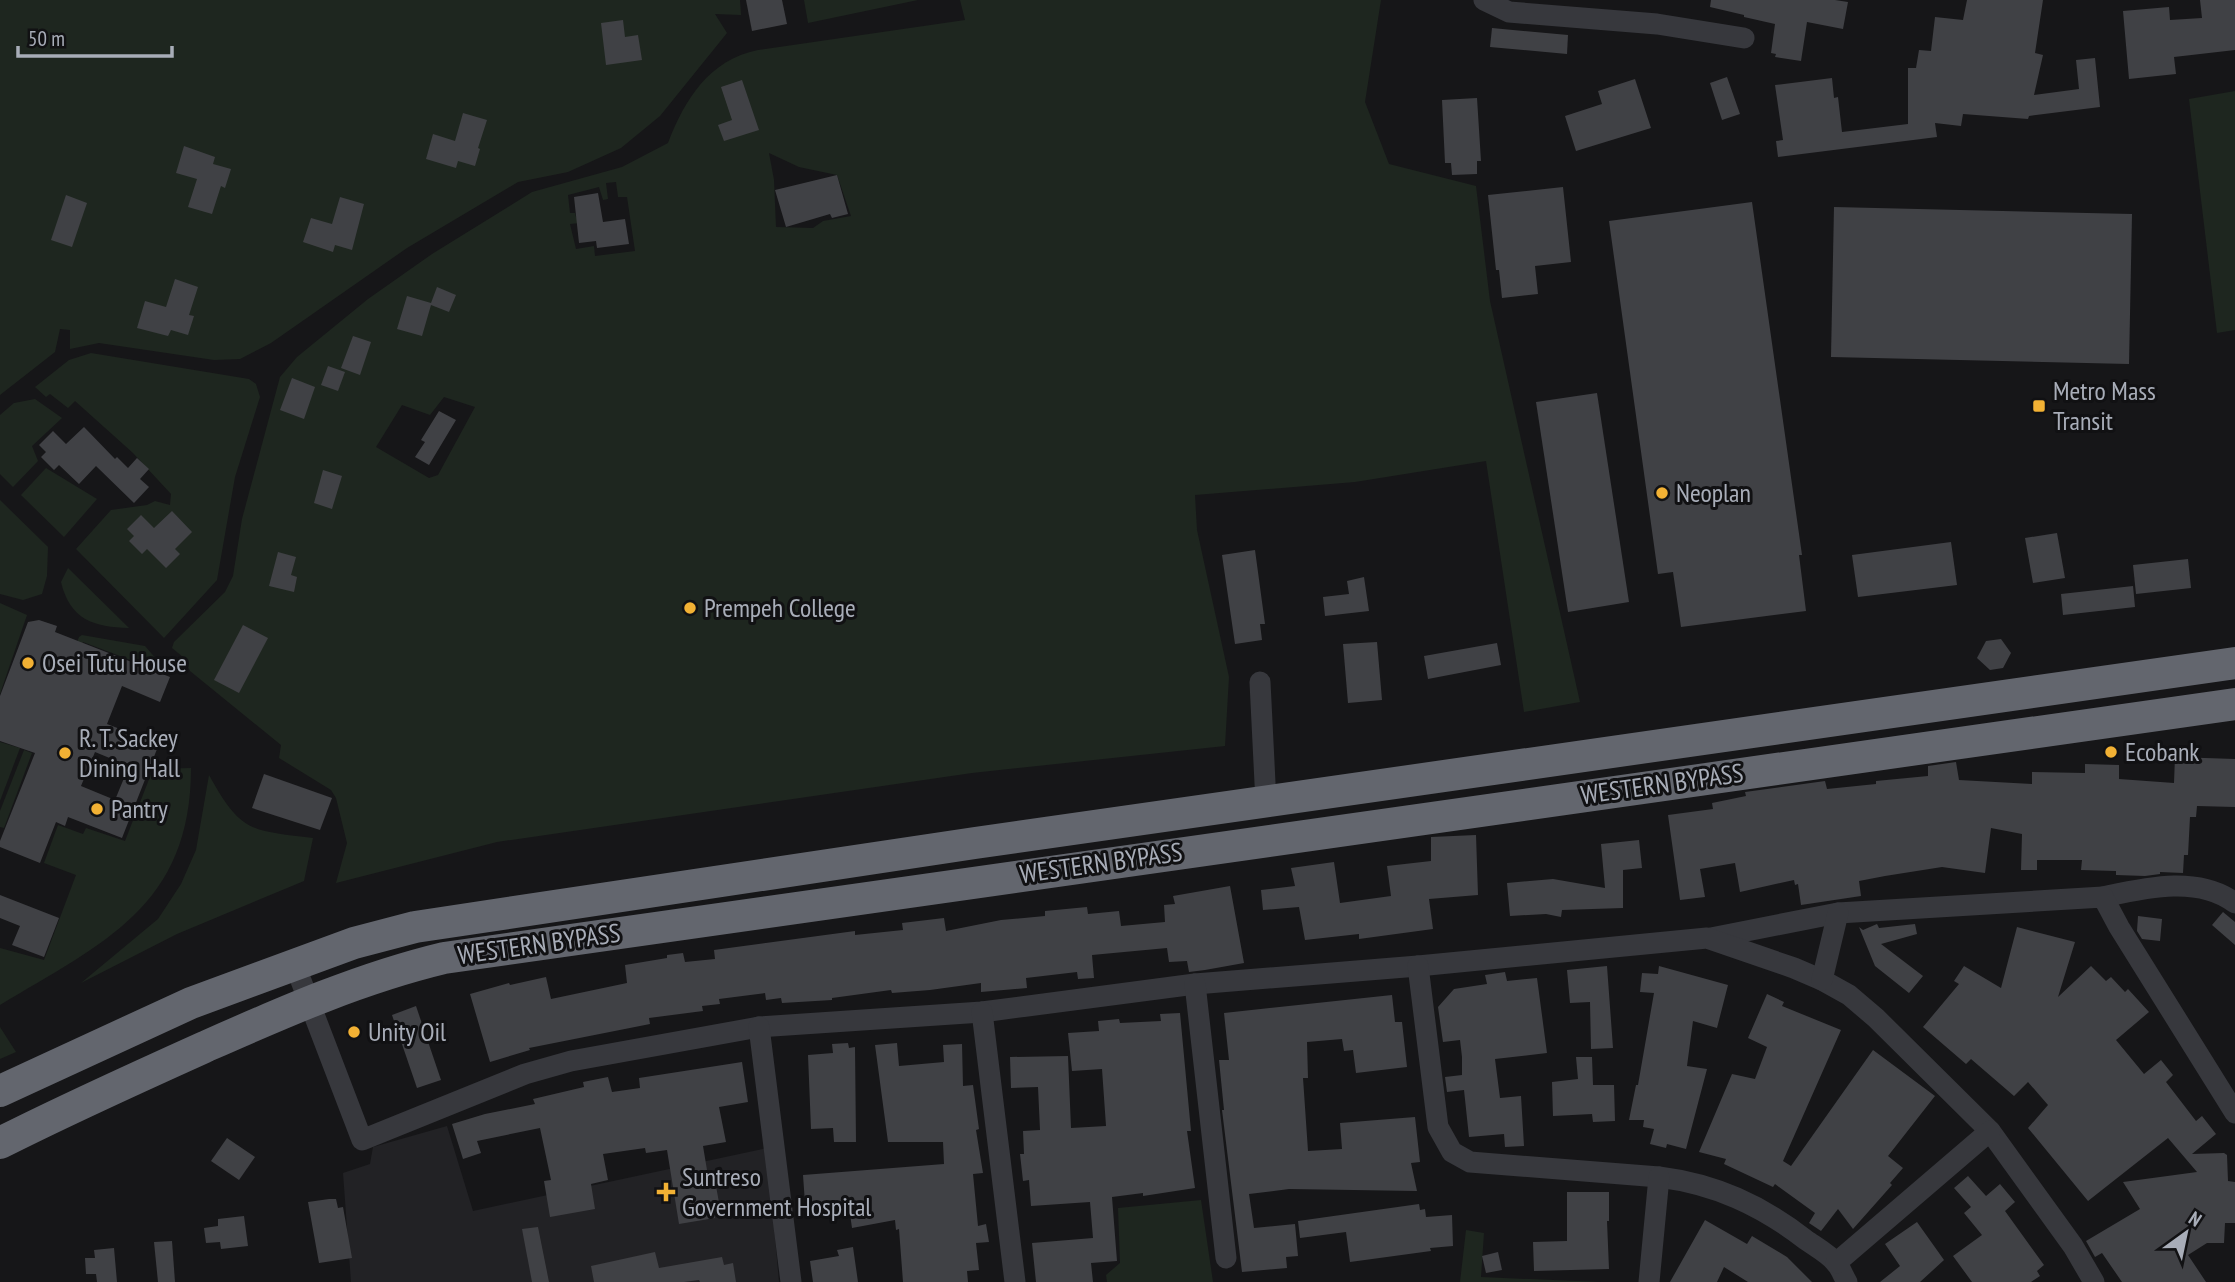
<svg xmlns="http://www.w3.org/2000/svg" width="2235" height="1282" font-family="'PT Sans Narrow',sans-serif">
	<style>
		.built { fill: #222225 }
		.green { fill: #1e261f; fill-rule: evenodd }
		.building { fill: #404145; fill-rule: evenodd }
		.lines { fill: none; stroke-linecap: round; stroke-linejoin: round }
		.minor { stroke: #37383d; stroke-width: 21 }
		.highway { stroke: #63666e; stroke-width: 32 }
		.poi-dot { fill: #f2b134; stroke: #111113; stroke-width: 2.5 }
		.labels { text-anchor: middle; stroke-width: 6; stroke-linejoin: round; paint-order: stroke }
		.poi-label { font-size: 26px; fill: #a8adb8; stroke: #111113; text-anchor: start }
		.street-label { font-size: 26px; fill: #a8adb8; stroke: #111113 }
	</style>
	<rect width="100%" height="100%" fill="#161618"/>
	<!-- built -->
	<polygon class="built" points="447,1126 473,1211 767,1148 779,1282 351,1282 343,1173 370,1164 373,1147"/>
	<!-- green -->
	<g class="green">
		<polygon points="0,0 740,0 741,15 715,14 727,33 660,116 621,148 568,172 518,182 407,248 271,343 240,359 214,360 99,343 70,349 70,330 60,329 55,352 0,395"/>
		<polygon points="804,0 918,0 808,23"/>
		<path d="M960,0H1381L1365,102L1389,164L1476,186L1490,301L1580,702L1524,712L1486,461L1355,482L1195,495L1197,530L1229,677L1225,746L972,773L497,842L336,883L347,843L336,798L331,790L279,758L281,745L190,671L183,657L172,648L174,642L225,592L233,576L242,519L280,377L297,357L368,299L432,254L532,192L622,167L668,143C685,99 709,60 758,50L965,20ZM769,153L799,167L837,175L851,216L823,221L813,228L776,227L774,180ZM616,182L618,197H627L635,251L595,256L594,246L576,249L570,224L580,223V219L576,217L575,213H570L568,195L599,187L603,200L608,199L606,183ZM444,397L475,407L438,475L429,478L376,447L402,405L430,415Z"/>
		<polygon points="2235,91 2235,330 2217,333 2189,99"/>
		<polygon points="91,353 249,379 256,384 260,397 235,477 217,580 164,638 76,549 111,510 147,505 155,501 170,505 171,494 133,453 75,401 68,408 50,394 46,397 35,387 69,360"/>
		<polygon points="35,399 62,418 32,446 38,461 13,487 0,474 0,415 14,403"/>
		<polygon points="46,468 97,499 64,537 21,495"/>
		<polygon points="0,500 48,547 47,576 42,594 23,600 0,594"/>
		<path d="M68,568L129,628C94,627 70,620 61,582Z"/>
		<polygon points="0,603 27,615 0,694"/>
		<polygon points="82,635 145,646 170,675 83,642 71,673 66,671 79,637"/>
		<polygon points="0,742 20,748 0,801"/>
		<polygon points="24,750 32,753 4,828 0,827 0,811"/>
		<path d="M191,768C191,906 103,943 0,1005V948L44,960L76,875L44,863L58,825L83,834L86,828L125,841L153,769Z"/>
		<path d="M209,775C241,833 250,830 313,838L304,881L177,934L81,983L158,919L181,884L196,850Z"/>
		<polygon points="0,1027 16,1052 0,1059"/>
		<polygon points="1201,1200 1213,1282 1107,1282 1106,1275 1120,1263 1118,1208"/>
		<polygon points="1466,1230 1484,1233 1481,1277 1601,1282 1460,1282"/>
	</g>
	<!-- building -->
	<g class="building">
		<polygon points="746,0 782,0 787,24 752,31"/>
		<polygon points="1711,0 1835,0 1848,2 1843,29 1807,22 1801,61 1775,57 1776,54 1771,53 1775,24 1744,17 1744,15 1710,7"/>
		<polygon points="1967,0 2043,0 2035,53 2043,55 2034,95 2079,89 2076,60 2095,58 2100,107 2029,116 2028,119 1963,114 1961,126 1935,123 1937,137 1778,157 1776,141 1783,140 1775,85 1832,78 1834,98 1838,97 1842,132 1908,124 1908,68 1916,68 1919,50 1931,51 1935,17 1963,20"/>
		<polygon points="2200,0 2235,0 2235,50 2174,57 2176,74 2129,79 2123,11 2169,7 2170,20 2202,18"/>
		<polygon points="623,20 625,37 638,35 642,60 606,65 601,23"/>
		<polygon points="1492,28 1568,35 1567,54 1490,47"/>
		<polygon points="1727,77 1740,114 1722,120 1710,83"/>
		<polygon points="1635,79 1651,128 1576,151 1565,116 1602,104 1598,91"/>
		<polygon points="742,80 759,130 724,141 718,125 732,120 721,87"/>
		<polygon points="1477,98 1481,161 1477,161 1477,174 1452,175 1451,163 1445,163 1442,100"/>
		<polygon points="463,113 487,120 478,148 480,149 475,166 458,161 456,168 426,159 433,134 455,141"/>
		<polygon points="184,146 215,157 213,164 231,169 225,188 221,186 212,214 188,207 197,179 176,173"/>
		<polygon points="837,175 848,214 832,218 830,214 786,227 775,190"/>
		<polygon points="1563,187 1571,262 1535,266 1538,294 1502,298 1499,270 1496,270 1488,195"/>
		<polygon points="598,193 603,222 625,219 629,244 597,248 596,241 579,243 574,197"/>
		<polygon points="66,195 87,203 72,247 51,240"/>
		<polygon points="340,197 364,204 352,250 335,245 333,252 303,242 311,218 332,224"/>
		<polygon points="1752,202 1802,555 1799,555 1806,611 1681,627 1673,572 1658,574 1609,221"/>
		<polygon points="1834,207 2132,214 2129,364 1831,357"/>
		<polygon points="175,279 198,287 189,315 194,316 188,335 171,330 168,336 137,328 145,301 166,307"/>
		<polygon points="437,287 456,295 449,312 431,305 422,336 397,329 407,296 431,303"/>
		<polygon points="353,336 371,342 360,375 341,368"/>
		<polygon points="328,366 345,372 338,391 321,385"/>
		<polygon points="292,378 315,387 304,419 280,410"/>
		<polygon points="1597,393 1629,602 1568,612 1536,402"/>
		<polygon points="439,411 456,420 429,465 415,457 425,442 421,440"/>
		<polygon points="84,427 115,459 117,457 128,468 137,458 149,469 140,479 149,487 134,503 96,466 79,484 59,465 54,470 41,457 46,452 39,445 53,431 66,444"/>
		<polygon points="323,470 342,476 332,509 314,503"/>
		<polygon points="172,511 192,532 175,549 180,554 166,568 147,549 142,554 129,541 134,536 127,529 141,515 154,528"/>
		<polygon points="2057,533 2065,578 2033,583 2025,538"/>
		<polygon points="1951,542 1957,585 1858,597 1852,555"/>
		<polygon points="1255,550 1265,624 1260,624 1262,640 1235,644 1222,555"/>
		<polygon points="278,552 296,557 291,575 297,577 294,592 269,586"/>
		<polygon points="2188,559 2191,588 2136,594 2133,565"/>
		<polygon points="1364,577 1369,611 1325,616 1323,597 1349,594 1347,581"/>
		<polygon points="2133,586 2135,607 2063,615 2061,594"/>
		<path d="M39,620L57,626L55,632L170,677L160,702L122,686L107,724L159,744L122,838L68,817L65,826L56,822L40,863L0,847V841L35,753L0,741V696L28,622ZM95,752L129,766L115,800L81,786Z"/>
		<polygon points="243,625 268,638 239,693 214,680"/>
		<polygon points="2001,639 2011,653 2003,668 1990,670 1977,658 1986,641"/>
		<polygon points="1377,642 1382,700 1348,703 1343,644"/>
		<polygon points="1497,643 1501,665 1428,679 1424,656"/>
		<polygon points="2175,757 2235,759 2235,807 2197,806 2196,817 2190,817 2188,855 2184,855 2183,873 2160,872 2160,874 2145,876 2116,875 2116,871 2081,870 2082,860 2037,860 2037,870 2021,870 2022,834 1991,828 1985,873 1942,867 1885,876 1859,881 1861,896 1801,905 1798,884 1795,885 1794,880 1740,892 1735,863 1700,869 1705,897 1680,900 1668,815 1713,809 1712,803 1746,796 1745,792 1825,781 1827,789 1876,784 1876,781 1928,776 1928,766 1956,762 1959,780 2032,784 2032,772 2085,773 2085,764 2119,765 2119,779 2174,783"/>
		<polygon points="264,774 332,798 320,830 252,808"/>
		<polygon points="1476,835 1478,895 1429,899 1433,929 1359,939 1359,934 1305,940 1299,907 1263,910 1261,890 1295,886 1291,868 1334,862 1340,903 1391,896 1387,866 1431,861 1431,837"/>
		<polygon points="1639,840 1642,868 1623,870 1623,908 1562,910 1561,917 1546,914 1510,916 1507,883 1553,879 1605,888 1601,844"/>
		<polygon points="1230,886 1244,963 1205,970 1189,972 1187,961 1169,962 1167,948 1092,955 1094,978 1078,979 1077,972 1026,978 1027,988 981,992 981,983 930,990 892,993 891,990 832,998 832,1000 782,1003 781,998 766,1000 765,993 719,999 720,1004 702,1006 703,1011 649,1018 650,1024 529,1048 530,1050 490,1062 470,994 509,983 510,985 546,977 551,999 627,983 625,965 667,958 667,955 683,953 685,962 715,959 714,950 855,931 855,935 903,930 902,923 944,918 946,931 1001,920 1045,916 1045,911 1087,907 1088,914 1119,911 1121,926 1165,922 1164,905 1175,904 1173,896"/>
		<polygon points="0,895 59,918 44,957 12,945 20,926 0,918"/>
		<polygon points="2223,912 2235,922 2235,945 2212,925"/>
		<polygon points="2138,916 2162,919 2160,941 2142,939 2137,931"/>
		<polygon points="1877,924 1879,928 1915,924 1917,934 1881,944 1923,976 1909,993 1875,966 1859,927 1863,930"/>
		<polygon points="2017,927 2075,942 2058,997 2091,966 2106,981 2111,977 2125,992 2128,989 2149,1012 2116,1040 2144,1074 2161,1060 2173,1075 2166,1082 2196,1121 2202,1116 2216,1134 2192,1154 2224,1153 2227,1155 2228,1181 2235,1182 2235,1223 2225,1223 2224,1243 2207,1243 2188,1255 2206,1282 2122,1282 2102,1253 2095,1257 2086,1241 2140,1209 2123,1182 2197,1172 2168,1138 2088,1201 2028,1128 2048,1105 2028,1082 2014,1096 1971,1059 1966,1064 1923,1027 1959,984 1954,981 1964,966 2001,988"/>
		<polygon points="1607,966 1613,1048 1591,1049 1590,1002 1570,1003 1567,970"/>
		<polygon points="1659,966 1728,985 1717,1028 1693,1021 1687,1066 1707,1069 1686,1149 1667,1144 1666,1148 1650,1144 1654,1129 1643,1127 1644,1120 1629,1120 1636,1085 1638,1085 1654,993 1640,992 1642,973 1658,974"/>
		<polygon points="1505,972 1507,981 1537,978 1547,1053 1495,1059 1500,1098 1521,1096 1524,1146 1505,1147 1504,1134 1469,1137 1464,1090 1447,1092 1445,1077 1462,1075 1462,1057 1460,1040 1443,1042 1438,1007 1454,989 1487,984 1485,975"/>
		<polygon points="1767,994 1784,1002 1782,1006 1841,1030 1783,1161 1791,1166 1873,1050 1935,1096 1888,1156 1903,1168 1890,1183 1892,1185 1853,1229 1838,1209 1821,1231 1809,1223 1815,1213 1775,1184 1773,1187 1724,1164 1726,1159 1699,1152 1732,1074 1755,1079 1767,1047 1748,1038"/>
		<polygon points="1392,995 1395,1022 1402,1022 1407,1067 1356,1073 1353,1050 1344,1051 1342,1039 1307,1042 1308,1078 1303,1078 1308,1151 1342,1149 1340,1123 1415,1117 1420,1162 1411,1163 1417,1191 1289,1189 1249,1194 1254,1228 1295,1224 1298,1256 1286,1257 1287,1268 1242,1272 1222,1110 1224,1110 1219,1060 1229,1060 1224,1013"/>
		<polygon points="416,1006 441,1080 417,1088 392,1015"/>
		<polygon points="1180,1013 1191,1131 1187,1131 1195,1188 1143,1196 1143,1193 1112,1197 1117,1261 1091,1263 1093,1282 1036,1282 1032,1243 1093,1238 1090,1202 1031,1206 1029,1180 1023,1181 1020,1154 1024,1154 1023,1131 1040,1130 1038,1087 1011,1088 1010,1057 1068,1056 1071,1128 1106,1126 1102,1069 1072,1071 1068,1033 1099,1031 1098,1021 1119,1019 1120,1023 1161,1021 1160,1014"/>
		<polygon points="848,1043 849,1048 855,1047 856,1142 834,1142 833,1128 811,1129 808,1055 833,1053 832,1044"/>
		<polygon points="897,1043 899,1066 944,1062 943,1045 962,1044 963,1086 973,1085 979,1129 976,1130 983,1173 973,1174 978,1226 986,1224 989,1242 976,1243 979,1270 967,1271 968,1282 903,1282 899,1229 896,1230 895,1220 852,1228 850,1214 806,1217 803,1175 944,1164 943,1142 888,1142 875,1045"/>
		<polygon points="1576,1057 1592,1057 1593,1085 1614,1085 1615,1121 1593,1122 1592,1114 1553,1116 1552,1082 1578,1079"/>
		<polygon points="742,1062 748,1102 719,1107 726,1142 703,1146 708,1176 714,1175 720,1208 714,1209 715,1218 679,1224 667,1150 646,1153 645,1148 603,1154 608,1180 591,1184 595,1209 550,1217 544,1181 551,1180 540,1128 477,1141 481,1153 463,1159 452,1124 485,1114 535,1104 533,1099 584,1087 583,1082 608,1077 612,1092 640,1088 639,1078"/>
		<polygon points="227,1138 255,1157 239,1180 211,1161"/>
		<polygon points="1968,1176 1986,1196 2000,1184 2015,1202 2005,1211 2044,1265 2037,1271 2040,1276 2031,1282 1972,1282 1953,1256 1982,1235 1964,1213 1971,1207 1954,1188"/>
		<polygon points="1567,1192 1609,1192 1609,1221 1607,1221 1609,1269 1534,1271 1533,1242 1567,1241"/>
		<polygon points="329,1199 336,1199 338,1208 343,1207 352,1258 319,1263 308,1202"/>
		<polygon points="1419,1204 1420,1210 1425,1209 1426,1217 1452,1215 1453,1246 1430,1248 1431,1251 1350,1262 1346,1232 1300,1238 1298,1221"/>
		<polygon points="244,1216 248,1246 221,1249 220,1242 206,1243 204,1228 218,1226 218,1219"/>
		<polygon points="1705,1220 1747,1244 1752,1236 1787,1257 1812,1282 1748,1282 1724,1267 1717,1282 1670,1282"/>
		<polygon points="1917,1222 1944,1260 1920,1282 1880,1282 1900,1266 1885,1244"/>
		<polygon points="538,1227 549,1282 532,1282 522,1229"/>
		<polygon points="172,1241 175,1282 158,1282 154,1242"/>
		<polygon points="853,1247 858,1282 813,1282 810,1261 839,1256 837,1250"/>
		<polygon points="114,1248 117,1282 97,1282 96,1274 86,1274 85,1258 95,1258 94,1250"/>
		<polygon points="655,1252 659,1268 722,1257 724,1265 733,1263 736,1282 700,1282 699,1280 684,1282 594,1282 591,1266"/>
		<polygon points="1498,1252 1502,1270 1486,1273 1482,1256"/>
	</g>
	<g class="lines">
		<!-- minor -->
		<g class="minor">
			<polyline points="1484,0 1509,12 1657,24 1744,38"/>
			<polyline points="1260,682 1266,803"/>
			<path d="M2103,897C2145,888 2198,875 2235,903"/>
			<polyline points="1711,938 1838,913 2103,897 2119,927 2235,1113"/>
			<polyline points="295,965 362,1140 525,1074 571,1061 759,1027 982,1012 1195,984 1418,966 1707,938 1794,968 1822,980 1849,995 1876,1018 1990,1131 2073,1246 2094,1282"/>
			<path d="M1418,966L1438,1127L1452,1152L1470,1162L1659,1177C1715,1184 1761,1205 1806,1240C1816,1247 1829,1254 1836,1263C1841,1268 1843,1276 1847,1282"/>
			<polyline points="1822,980 1838,913"/>
			<polyline points="1195,984 1226,1258"/>
			<polyline points="982,1012 1015,1282"/>
			<polyline points="759,1027 791,1282"/>
			<polyline points="1836,1263 1990,1131"/>
			<polyline points="1649,1282 1659,1177"/>
		</g>
		<!-- highway -->
		<g class="highway">
			<polyline points="0,1091 191,1003 354,943 415,927 975,843 2235,663"/>
			<path d="M0,1143C69,1108 138,1077 209,1045C286,1011 361,978 444,958L2235,704"/>
		</g>
	</g>
	<!-- markers -->
	<g class="poi-dot">
		<rect x="2032" y="399" width="14" height="14" rx="3.5"/>
		<circle cx="1662" cy="493" r="7"/>
		<circle cx="690" cy="608" r="7"/>
		<circle cx="28" cy="663" r="7"/>
		<circle cx="2111" cy="752" r="7"/>
		<circle cx="65" cy="753" r="7"/>
		<circle cx="97" cy="809" r="7"/>
		<circle cx="354" cy="1032" r="7"/>
		<path d="M662.5 1181.5h7v7h7v7h-7v7h-7v-7h-7v-7h7z"/>
	</g>
	<g class="labels">
		<!-- poi labels -->
		<g class="poi-label">
			<text x="2053" y="400">Metro Mass<tspan x="2053" dy="30">Transit</tspan></text>
			<text x="1676" y="502">Neoplan</text>
			<text x="704" y="617">Prempeh College</text>
			<text x="42" y="672">Osei Tutu House</text>
			<text x="79" y="747">R. T. Sackey<tspan x="79" dy="30">Dining Hall</tspan></text>
			<text x="2125" y="761">Ecobank</text>
			<text x="111" y="818">Pantry</text>
			<text x="368" y="1041">Unity Oil</text>
			<text x="682" y="1186">Suntreso<tspan x="682" dy="30">Government Hospital</tspan></text>
		</g>
		<!-- street labels -->
		<g class="street-label">
			<text transform="translate(1662 784) rotate(-8)" y="9">WESTERN BYPASS</text>
			<text transform="translate(1101 863) rotate(-8)" y="9">WESTERN BYPASS</text>
			<text transform="translate(539 944) rotate(-8)" y="9">WESTERN BYPASS</text>
		</g>
	</g>
	<!-- north arrow -->
	<g transform="translate(2186 1233) rotate(33)" stroke="#111113" stroke-width="5" paint-order="stroke">
	<path d="M0-5L12 26L0 18L-12 26Z" fill="#a8adb8"/>
	<text y="-10" font-size="19" font-weight="bold" text-anchor="middle" fill="#a8adb8">N</text>
	</g>
	<!-- scale -->
	<path d="M18 46v10h154v-10" fill="none" stroke="#a8adb8" stroke-width="3.5"/>
	<text x="28" y="46" font-size="21" fill="#a8adb8" stroke="#111113" stroke-width="5" paint-order="stroke">50 m</text>
</svg>
